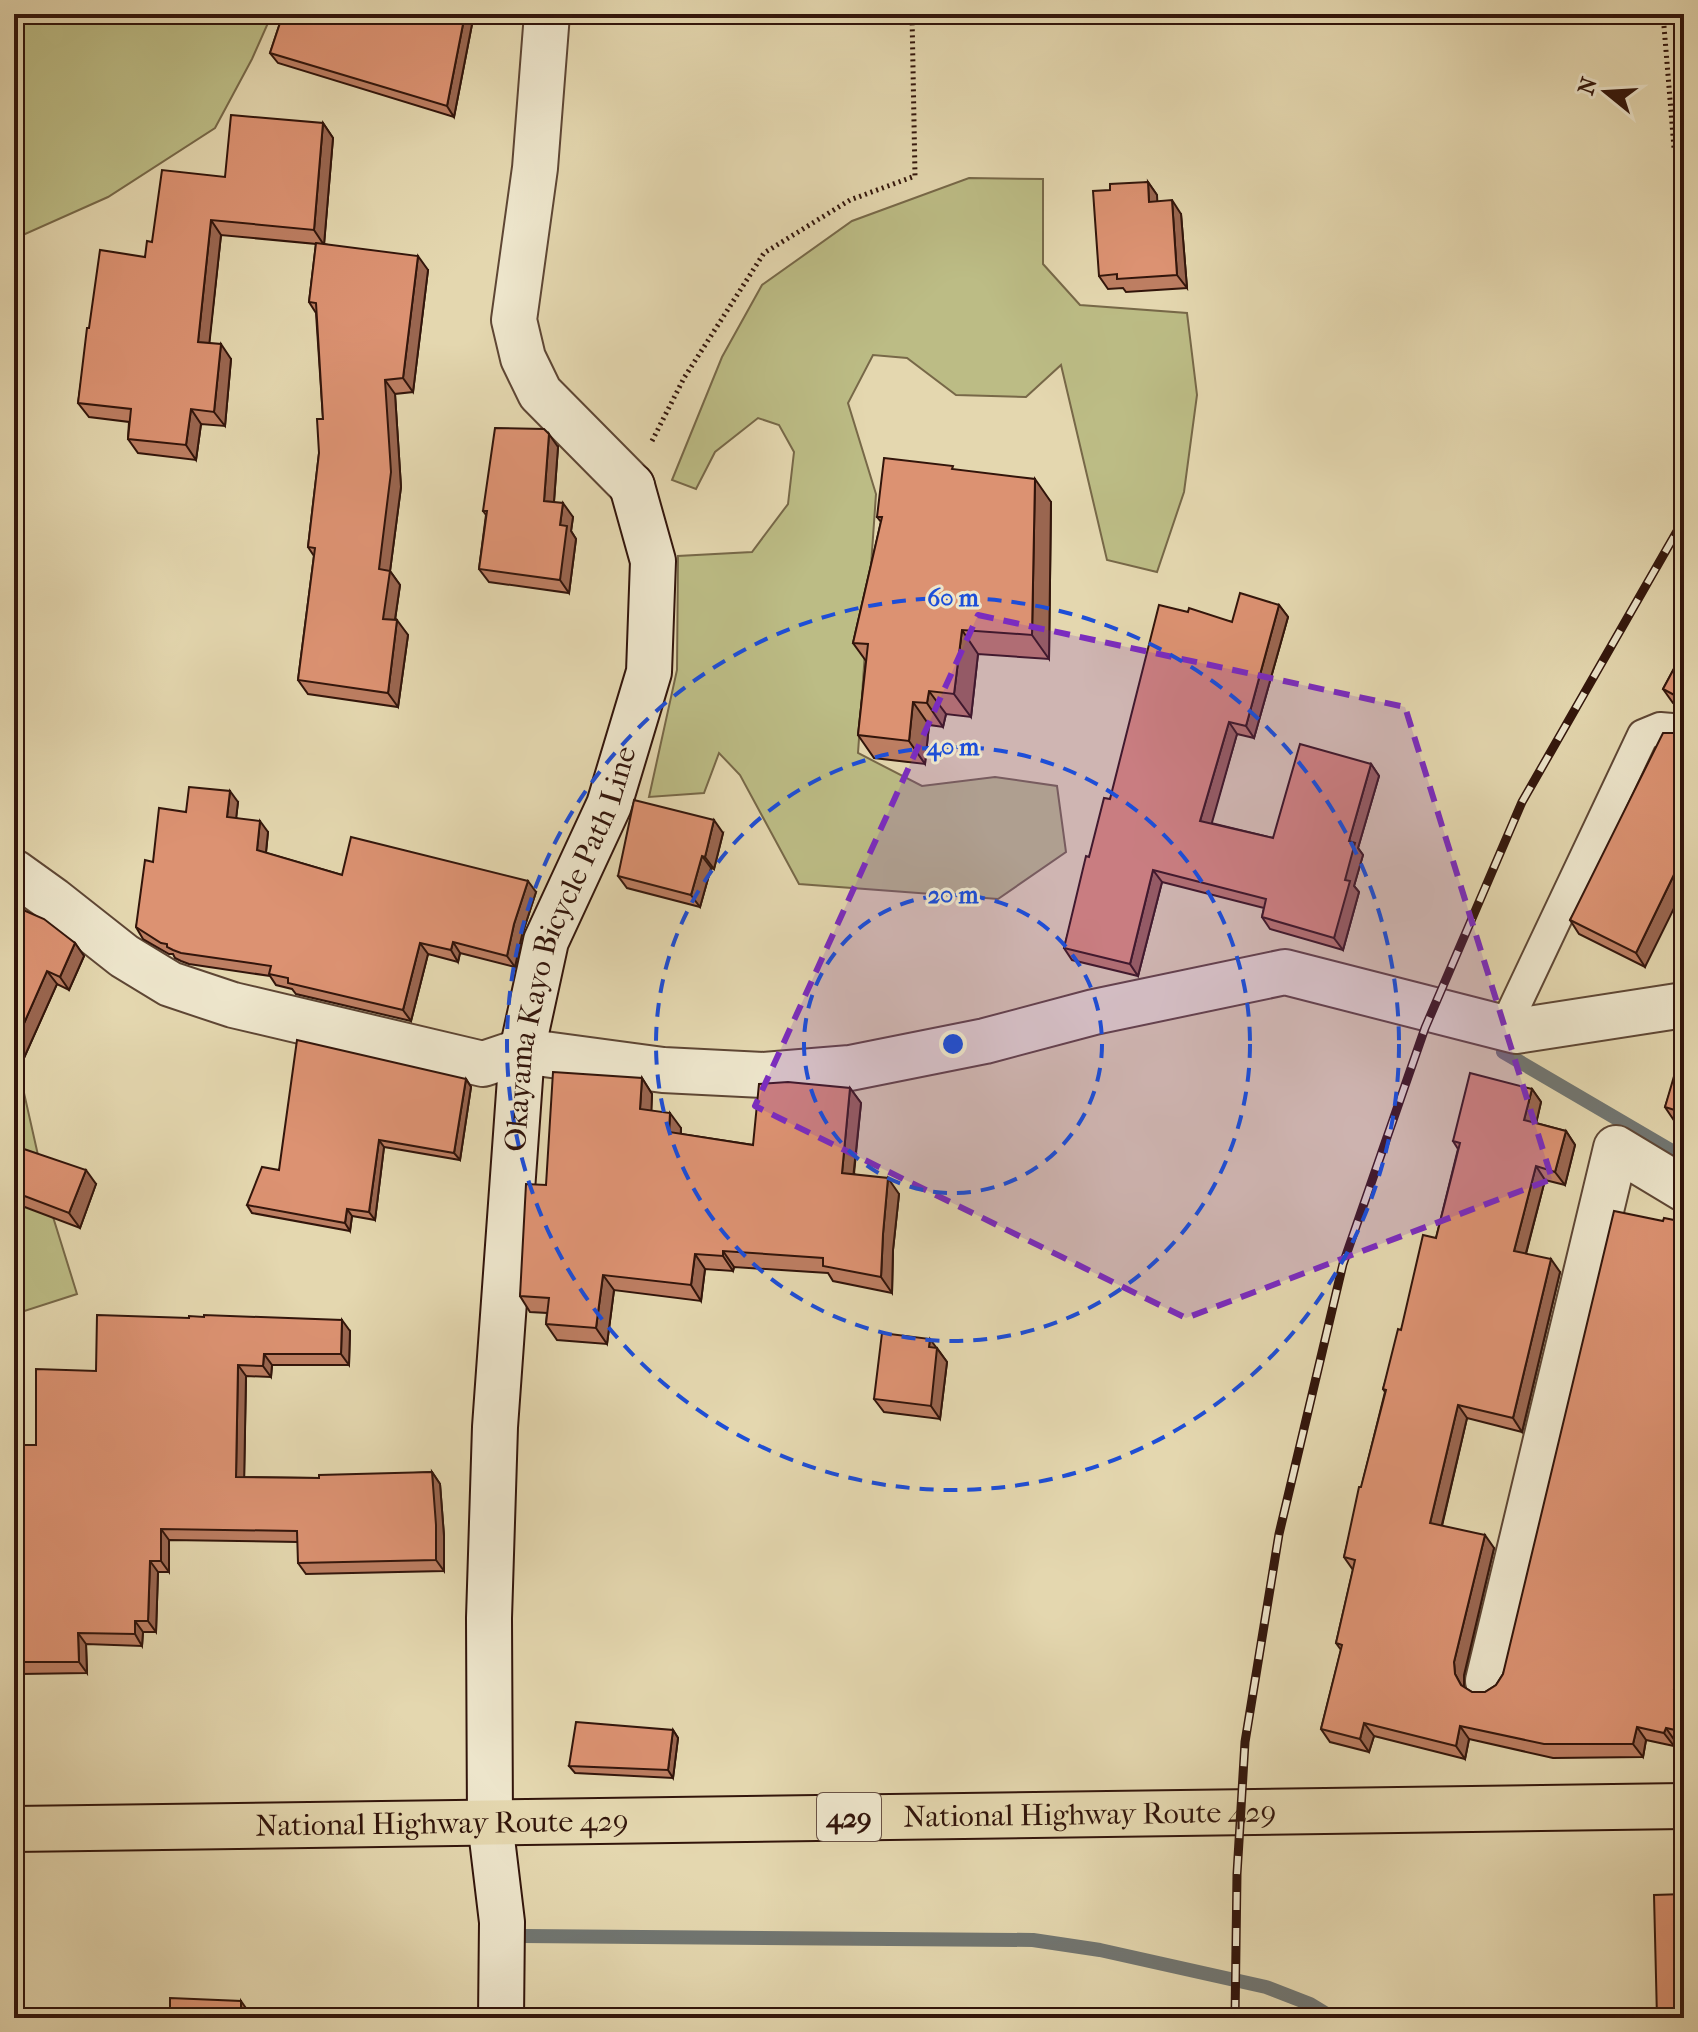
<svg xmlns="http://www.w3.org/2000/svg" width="1698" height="2032" font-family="'IM FELL French Canon',serif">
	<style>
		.green { fill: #bcbc85; stroke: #776848; stroke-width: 2 }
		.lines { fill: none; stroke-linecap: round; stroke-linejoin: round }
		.stream { stroke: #717672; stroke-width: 14 }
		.lane-casing { stroke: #5e4634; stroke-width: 34 }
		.street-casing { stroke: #5e4634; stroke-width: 48 }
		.secondary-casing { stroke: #32150b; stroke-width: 48 }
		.highway-casing { stroke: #32150b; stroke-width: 48 }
		.path { stroke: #32150b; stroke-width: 5; stroke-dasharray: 2 4; stroke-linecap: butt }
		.lane { stroke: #ede5cb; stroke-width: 30 }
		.street { stroke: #ede5cb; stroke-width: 44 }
		.secondary { stroke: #ede5cb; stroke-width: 44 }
		.highway { stroke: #e4d7af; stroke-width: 44 }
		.rail-casing { stroke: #32150b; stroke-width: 9 }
		.rail { stroke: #ede5cb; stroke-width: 6; stroke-dasharray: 18; stroke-linecap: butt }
		.wall { fill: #bd7e62; stroke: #32150b; stroke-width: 2 }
		.shaded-wall { fill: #9a6650; stroke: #32150b; stroke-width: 2 }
		.building { fill: #dc9272; stroke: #32150b; stroke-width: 2 }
		.marked { fill: #7b2cbf; fill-opacity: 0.2; stroke: #7b2cbf; stroke-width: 6; stroke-dasharray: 16 10; stroke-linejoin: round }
		.ring { fill: none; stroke: #1d4ed8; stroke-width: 4; stroke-dasharray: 14 10 }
		.labels { text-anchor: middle; stroke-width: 6; stroke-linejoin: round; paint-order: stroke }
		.shield { fill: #ede5cb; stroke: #6a5345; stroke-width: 2 }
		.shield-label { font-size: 28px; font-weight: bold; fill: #32150b }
		.street-label { font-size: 30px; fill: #32150b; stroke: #ede5cb }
		.centre { fill: #1d4ed8; stroke: #ede5cb; stroke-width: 4 }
		.ring-label { font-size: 24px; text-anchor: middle; font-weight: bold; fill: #1d4ed8; stroke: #ede5cb; stroke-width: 6; stroke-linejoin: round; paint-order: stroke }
	</style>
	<rect width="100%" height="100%" fill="#e4d7af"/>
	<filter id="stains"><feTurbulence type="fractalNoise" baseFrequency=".0025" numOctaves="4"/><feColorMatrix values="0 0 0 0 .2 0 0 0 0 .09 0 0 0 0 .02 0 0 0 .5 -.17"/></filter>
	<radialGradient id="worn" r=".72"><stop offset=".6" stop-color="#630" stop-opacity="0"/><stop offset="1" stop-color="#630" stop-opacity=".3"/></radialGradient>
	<!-- green -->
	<g class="green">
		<polygon points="14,14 272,14 252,59 215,128 108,197 14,239"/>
		<polygon points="969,178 1043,179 1043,264 1080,305 1187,313 1197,395 1184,492 1157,572 1107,560 1061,365 1026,397 956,395 907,358 873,355 848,403 876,494 858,753 922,786 995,777 1057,786 1066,852 998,899 799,884 740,775 719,753 704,793 649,797 677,670 678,556 752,552 788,504 794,452 779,425 758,418 715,452 696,489 672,480 722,357 762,285 852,221"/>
		<polygon points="14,1078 22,1084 49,1204 77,1294 18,1313 14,1324"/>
	</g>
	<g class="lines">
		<!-- stream -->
		<g class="stream">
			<polyline points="1503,1052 1684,1158"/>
			<polyline points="522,1936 1033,1940 1100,1950 1266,1987 1310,2004 1333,2018"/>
		</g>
		<!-- lane casing -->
		<g class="lane-casing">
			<polyline id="lane" points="1504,1029 1643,735 1660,728 1684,730"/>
		</g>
		<!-- street casing -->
		<g class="street-casing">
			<g id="street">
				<polyline points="547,14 535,168 514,320 523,358 540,393 632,486"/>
				<polyline points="14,872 53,900 124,956 170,984 233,1005 483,1064 522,1051 663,1070 763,1075 850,1068 985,1041 1094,1012 1285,972 1516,1031 1684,1005"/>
				<polyline points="1488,1681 1616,1148 1684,1189"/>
			</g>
		</g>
		<!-- secondary casing -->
		<g class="secondary-casing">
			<g id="secondary">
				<path id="s1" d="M501,2018L502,1922L490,1822L489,1618L495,1427L522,1051L546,941L609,805L649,672L653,561L632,486"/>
			</g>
		</g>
		<!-- highway casing -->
		<g class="highway-casing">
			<g id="highway">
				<path id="s2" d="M14,1829L1684,1806"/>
			</g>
		</g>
		<!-- path -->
		<g class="path">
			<polyline points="1663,14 1674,148 1684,155"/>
			<polyline points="652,441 684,378 764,253 850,200 915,176 912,14"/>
		</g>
		<!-- lane -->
		<use href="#lane" class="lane"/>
		<!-- street -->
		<use href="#street" class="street"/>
		<!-- secondary -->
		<use href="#secondary" class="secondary"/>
		<!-- highway -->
		<use href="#highway" class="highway"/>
		<!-- rail casing -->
		<g class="rail-casing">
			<polyline id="rail" points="1235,2018 1237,1874 1245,1742 1279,1534 1343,1264 1425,1028 1522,802 1684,519"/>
		</g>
		<!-- rail -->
		<use href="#rail" class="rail"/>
	</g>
	<!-- wall -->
	<g class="wall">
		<polygon points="283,14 474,14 454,117 278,63 270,53"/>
		<polygon points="323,123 333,138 324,244 428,270 413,392 395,394 401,487 390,571 400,585 395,620 408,635 398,707 308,694 298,680 314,556 308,547 323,419 316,313 309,302 316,244 221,235 209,343 231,359 225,426 201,424 196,460 138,453 128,439 129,422 89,417 78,403 89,328 145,257 152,242 225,177"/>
		<polygon points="1148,182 1157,195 1157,202 1181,214 1187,288 1126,292 1123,288 1108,289 1099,276 1110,190"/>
		<polygon points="558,447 554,502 573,517 571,531 576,539 569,593 489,582 479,569 486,515 483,511"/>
		<polygon points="956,470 1051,502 1049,659 978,654 971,717 946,714 943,727 929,725 925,764 874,758 858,735 866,661 853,643 881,522 877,517"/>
		<polygon points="1279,605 1288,617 1254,738 1237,734 1211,823 1273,838 1371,764 1379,776 1358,848 1363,855 1354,886 1359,892 1343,950 1270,929 1262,917 1264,908 1162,882 1138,976 1072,960 1064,948 1089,857 1110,799 1188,612 1232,622"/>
		<polygon points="1684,650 1684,709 1673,703 1663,689"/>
		<polygon points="1681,733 1645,967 1579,934 1570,920"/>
		<polygon points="238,802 236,818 268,832 266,853 342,875 536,892 522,935 515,967 460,953 458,962 428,954 411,1021 296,994 292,989 276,985 270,976 189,964 181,961 175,958 173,954 169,954 143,939 136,927 153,862 186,812"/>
		<polygon points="723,833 714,869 711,868 700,907 627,888 618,876"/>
		<polygon points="14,906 75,943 84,956 69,990 57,984 15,1078"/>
		<polygon points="1684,1050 1684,1125 1675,1122 1665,1107"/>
		<polygon points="642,1078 652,1094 651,1111 681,1128 681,1134 753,1145 850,1088 861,1103 854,1174 899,1194 893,1250 892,1293 833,1281 828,1273 734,1267 733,1271 705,1269 701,1301 614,1290 607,1344 557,1340 546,1324 547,1313 530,1312 520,1296 546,1185"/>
		<polygon points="466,1079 471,1087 460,1160 384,1147 375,1220 352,1216 350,1231 252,1213 247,1205 279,1170"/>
		<polygon points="1532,1089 1541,1102 1536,1123 1566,1131 1575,1145 1565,1185 1545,1180 1526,1254 1560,1272 1522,1432 1467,1418 1442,1526 1494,1548 1464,1675 1464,1687 1472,1692 1485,1692 1496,1685 1503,1674 1663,1221 1684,1222 1684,1743 1675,1741 1674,1746 1646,1740 1643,1757 1553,1758 1469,1739 1465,1759 1374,1736 1369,1752 1330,1742 1321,1729 1341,1650 1336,1643 1353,1570 1344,1557 1385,1392 1383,1389 1401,1330 1436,1238 1458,1149 1453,1141"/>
		<polygon points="14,1157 96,1184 80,1228 14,1203"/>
		<polygon points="350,1331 349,1365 272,1365 271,1377 246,1376 244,1477 319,1478 432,1472 440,1484 444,1536 444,1571 306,1574 298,1563 298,1542 169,1540 169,1572 158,1572 156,1632 143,1632 142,1646 86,1644 87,1673 21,1674 14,1663 14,1528 15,1528 36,1445 96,1371"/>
		<polygon points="937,1348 947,1362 940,1419 884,1412 874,1399"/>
		<polygon points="673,1730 678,1738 673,1778 575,1773 569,1766"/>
	</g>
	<!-- shaded-wall -->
	<g class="shaded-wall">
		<polygon points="465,14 474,14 454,117 447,106"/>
		<polygon points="323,123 333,138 324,245 314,230"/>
		<polygon points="1148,182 1157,195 1158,215 1149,202"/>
		<polygon points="1172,200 1181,214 1187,288 1177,275"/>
		<polygon points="211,220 221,235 208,356 198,342"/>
		<polygon points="418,256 428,270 413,392 403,378"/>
		<polygon points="221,344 231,359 225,426 214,412"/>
		<polygon points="385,380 395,394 401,487 390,571 400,585 393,633 383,619 379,569"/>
		<polygon points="191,409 201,424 196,460 186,445"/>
		<polygon points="549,434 558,447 553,514 544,501"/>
		<polygon points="1035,479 1051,502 1049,659 1032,635"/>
		<polygon points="563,503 573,517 571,531 576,539 569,593 560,580 560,525"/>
		<polygon points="1279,605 1288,617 1254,738 1246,726"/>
		<polygon points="397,620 408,635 398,707 388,693"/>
		<polygon points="962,630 978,654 971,717 954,694"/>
		<polygon points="929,691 946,714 943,727 927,703"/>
		<polygon points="913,702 929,725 925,764 909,741"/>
		<polygon points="1229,722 1237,734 1209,833 1200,821"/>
		<polygon points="1371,764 1379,776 1358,848 1363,855 1354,886 1359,892 1343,950 1334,938 1345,880 1349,841"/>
		<polygon points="230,791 238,802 235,828 227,817"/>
		<polygon points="714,820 723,833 714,869 705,857"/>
		<polygon points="260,821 268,832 265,861 257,850"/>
		<polygon points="1684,854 1684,888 1645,967 1636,953"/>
		<polygon points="702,856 711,868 700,907 691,895"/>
		<polygon points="1153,870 1162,882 1138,976 1130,964"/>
		<polygon points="528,881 536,892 522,935 515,967 507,956 514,924"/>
		<polygon points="453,942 460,953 458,962 451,950"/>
		<polygon points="75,943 84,956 69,990 60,977"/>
		<polygon points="420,943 428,954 411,1021 403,1010"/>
		<polygon points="47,971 57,984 15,1078 14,1046"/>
		<polygon points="642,1078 652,1094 651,1124 640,1109"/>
		<polygon points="466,1079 471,1087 460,1160 454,1153"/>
		<polygon points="850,1088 861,1103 852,1188 842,1173"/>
		<polygon points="1532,1089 1541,1102 1534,1133 1524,1120"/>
		<polygon points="670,1113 681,1128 680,1147 669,1132"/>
		<polygon points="1566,1131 1575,1145 1565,1185 1555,1172"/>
		<polygon points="379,1140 384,1147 375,1220 369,1212"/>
		<polygon points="1536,1166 1545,1180 1523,1264 1514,1251"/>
		<polygon points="86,1170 96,1184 80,1228 69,1213"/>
		<polygon points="888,1178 899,1194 893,1250 892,1293 881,1277 883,1234"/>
		<polygon points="347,1209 352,1216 350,1231 345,1223"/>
		<polygon points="723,1251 734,1267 733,1271 723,1256"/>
		<polygon points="695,1254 705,1269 701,1301 691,1285"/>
		<polygon points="1551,1259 1560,1272 1522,1432 1513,1418"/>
		<polygon points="603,1275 614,1290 607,1344 596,1328"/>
		<polygon points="342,1320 350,1331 349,1365 341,1354"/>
		<polygon points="930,1339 947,1362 940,1419 931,1406 929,1347"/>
		<polygon points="264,1354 272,1365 271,1377 263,1366"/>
		<polygon points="238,1365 246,1376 244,1488 236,1477"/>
		<polygon points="1458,1405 1467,1418 1439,1537 1430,1523"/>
		<polygon points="432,1472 440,1484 444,1536 444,1571 436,1560"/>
		<polygon points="161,1529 169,1540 169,1572 161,1561"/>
		<polygon points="1485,1535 1494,1548 1464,1675 1464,1687 1461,1685 1455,1674 1454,1662"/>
		<polygon points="150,1561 158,1572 156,1632 148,1621"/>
		<polygon points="135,1621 143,1632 142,1646 135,1634"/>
		<polygon points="78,1633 86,1644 87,1673 79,1662"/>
		<polygon points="1684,1645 1684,1700 1674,1689"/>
		<polygon points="1364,1723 1374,1736 1369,1752 1360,1739"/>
		<polygon points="1460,1726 1469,1739 1465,1759 1456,1746"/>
		<polygon points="1637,1727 1646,1740 1643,1757 1633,1744"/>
		<polygon points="1666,1728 1675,1741 1674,1746 1664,1733"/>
		<polygon points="673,1730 678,1738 673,1778 668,1770"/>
		<polygon points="241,2001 248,2011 248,2018 241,2018"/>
	</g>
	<!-- building -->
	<g class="building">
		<polygon points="283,14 465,14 447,106 270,53"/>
		<polygon points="231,115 323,123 314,230 211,220 198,342 221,344 214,412 191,409 186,445 128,439 131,409 78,403 87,328 89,328 100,250 145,257 147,241 152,242 162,170 225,177"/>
		<polygon points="1148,182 1149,202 1172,200 1177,275 1117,279 1117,274 1099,276 1093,191 1110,190 1110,184"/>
		<polygon points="316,243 418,256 403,378 385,380 391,472 379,569 390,571 383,619 397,620 388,693 298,680 315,548 308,547 319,453 317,419 323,419 316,303 309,302"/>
		<polygon points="495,428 544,429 549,434 544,501 563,503 560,525 567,526 560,580 479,569 487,511 483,511"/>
		<polygon points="884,458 953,466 952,469 1035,479 1032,635 962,630 954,694 929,691 927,703 913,702 909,741 858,735 868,644 853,643 882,517 877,517"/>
		<polygon points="1240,593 1279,605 1246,726 1229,722 1200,821 1273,838 1300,744 1371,764 1349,841 1355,843 1345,880 1350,881 1334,938 1262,917 1266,899 1153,870 1130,964 1064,948 1086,856 1089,857 1104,798 1110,799 1159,605 1188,612 1189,608 1232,622"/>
		<polygon points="1684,650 1684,702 1679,700 1680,698 1663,689"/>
		<polygon points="1684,731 1684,854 1636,953 1570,920 1663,733 1681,733"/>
		<polygon points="189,787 230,791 227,817 260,821 257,850 342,875 351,837 528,881 514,924 507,956 453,942 451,950 420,943 403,1010 288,983 288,978 269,974 271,966 181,953 173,950 167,947 167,944 161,943 136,927 145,860 153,862 159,808 186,812"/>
		<polygon points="634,800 714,820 705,857 702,856 691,895 618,876"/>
		<polygon points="14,906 44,919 75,943 60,977 47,971 14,1046"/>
		<polygon points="297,1040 466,1079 454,1153 379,1140 369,1212 347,1209 345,1223 247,1205 262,1167 279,1170"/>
		<polygon points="1682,1049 1684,1050 1684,1113 1665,1107"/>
		<polygon points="553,1072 642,1078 640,1109 670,1113 669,1132 753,1145 759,1084 788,1082 850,1088 842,1173 888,1178 883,1234 881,1277 823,1266 823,1258 723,1251 723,1256 695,1254 691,1285 603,1275 596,1328 546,1324 549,1298 520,1296 526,1184 546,1185"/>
		<polygon points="1470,1073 1532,1089 1524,1120 1566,1131 1555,1172 1536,1166 1514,1251 1551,1259 1513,1418 1458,1405 1430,1523 1485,1535 1454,1662 1455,1674 1461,1685 1472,1692 1485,1692 1496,1685 1503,1674 1614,1211 1663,1221 1664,1218 1684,1222 1684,1645 1674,1689 1684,1691 1684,1732 1666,1728 1664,1733 1637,1727 1633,1744 1544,1744 1460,1726 1456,1746 1364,1723 1360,1739 1321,1729 1342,1645 1336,1643 1355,1560 1344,1557 1359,1487 1361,1487 1386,1390 1383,1389 1398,1329 1401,1330 1423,1235 1436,1238 1460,1143 1453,1141"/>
		<polygon points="18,1147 86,1170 69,1213 14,1192 14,1157"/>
		<polygon points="97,1315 189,1318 189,1316 204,1317 204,1315 342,1320 341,1354 264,1354 263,1366 238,1365 236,1477 319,1478 319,1475 432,1472 436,1525 436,1560 298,1563 297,1531 161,1529 161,1561 150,1561 148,1621 135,1621 135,1634 78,1633 79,1662 14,1662 14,1528 15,1528 14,1445 36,1445 36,1369 96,1371"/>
		<polygon points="882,1333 930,1339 929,1347 937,1348 931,1406 874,1399"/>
		<polygon points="576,1722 673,1730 668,1770 569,1766"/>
		<polygon points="1684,1894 1684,2018 1657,2018 1654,1895"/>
		<polygon points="170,1998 241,2001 241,2018 170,2018"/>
	</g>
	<!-- marked area -->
	<path class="marked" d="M978,615L1405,707L1552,1179L1186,1318L755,1106Z"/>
	<!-- distance rings -->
	<g class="ring">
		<circle cx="953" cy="1044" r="149"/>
		<circle cx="953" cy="1044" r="297"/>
		<circle cx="953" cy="1044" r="446"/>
	</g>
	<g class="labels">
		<!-- shield labels -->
		<rect class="shield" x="817" y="1793" width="64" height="48" rx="6"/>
		<g class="shield-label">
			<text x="849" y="1827">429</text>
		</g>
		<!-- street labels -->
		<g class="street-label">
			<text dy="10" stroke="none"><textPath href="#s1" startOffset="1080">Okayama Kayo Bicycle Path Line</textPath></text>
			<text dy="10" stroke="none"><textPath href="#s2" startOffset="1076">National Highway Route 429</textPath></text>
			<text dy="10" stroke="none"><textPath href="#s2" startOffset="428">National Highway Route 429</textPath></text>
		</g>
	</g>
	<circle cx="953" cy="1044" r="12" class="centre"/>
	<g class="ring-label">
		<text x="953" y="606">60 m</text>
		<text x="953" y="755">40 m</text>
		<text x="953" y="903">20 m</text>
	</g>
	<!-- margin -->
	<rect width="1698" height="2032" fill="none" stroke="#e4d7af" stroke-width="48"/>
	<rect x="16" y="16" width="1666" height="2000" fill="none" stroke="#32150b" stroke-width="4"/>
	<rect x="24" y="24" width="1650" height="1984" fill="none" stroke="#32150b" stroke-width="2"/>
	<!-- north arrow -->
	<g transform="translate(1606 92) rotate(288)" stroke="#ede5cb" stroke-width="6" paint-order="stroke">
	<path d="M0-6L14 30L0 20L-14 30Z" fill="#32150b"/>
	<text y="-12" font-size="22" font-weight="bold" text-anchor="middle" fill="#32150b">N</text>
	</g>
	<rect width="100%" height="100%" filter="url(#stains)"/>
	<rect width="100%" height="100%" fill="url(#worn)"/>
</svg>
